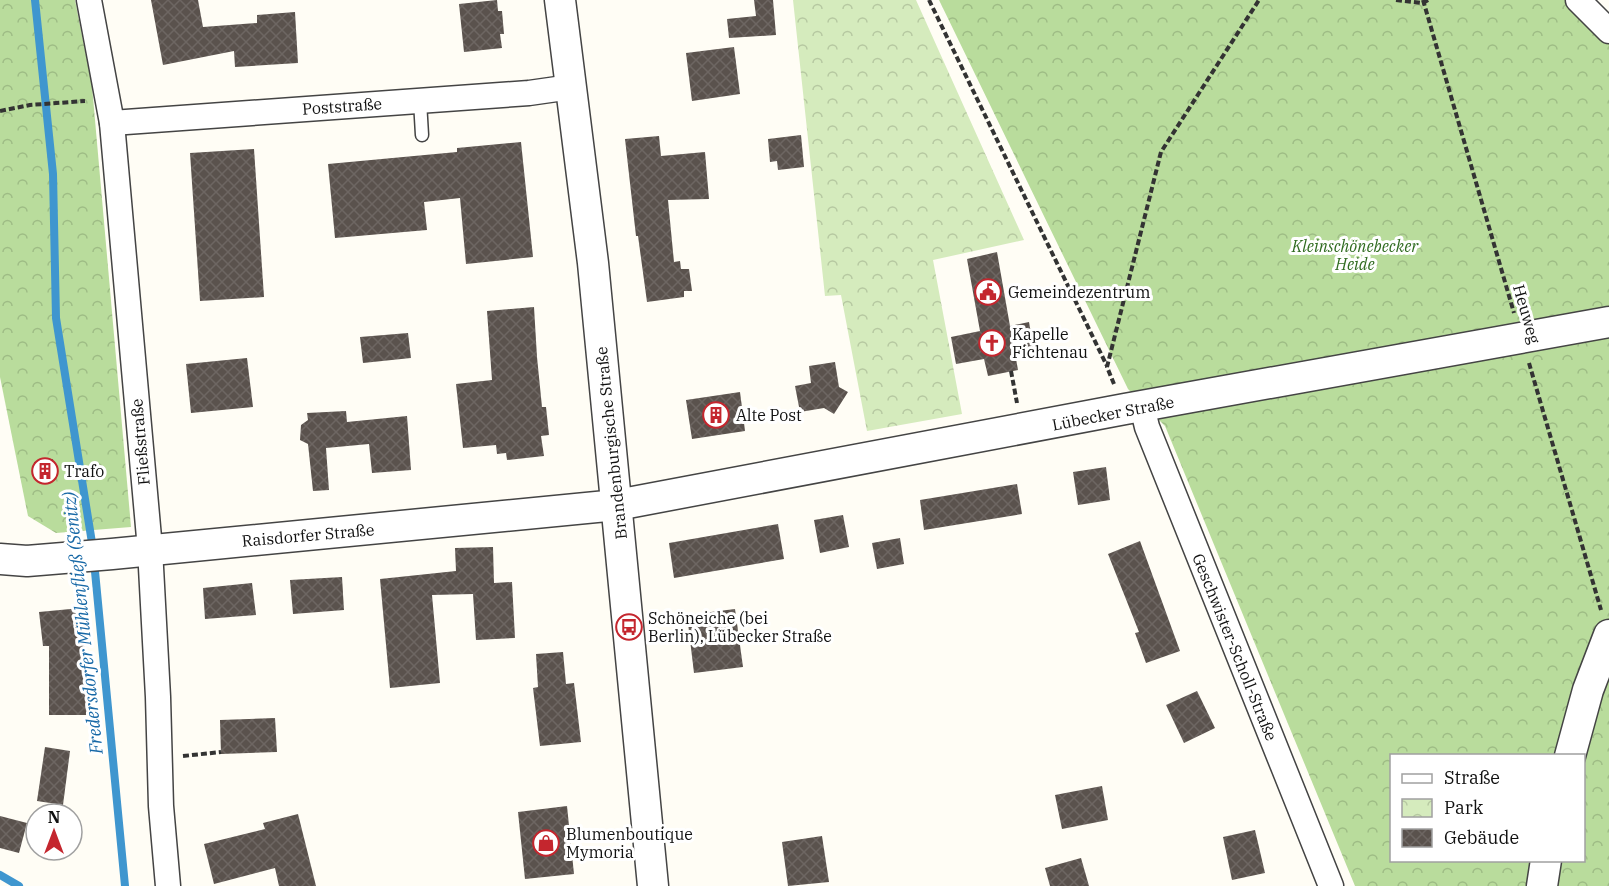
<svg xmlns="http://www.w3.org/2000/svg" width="1609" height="886" font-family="'IBM Plex Serif',serif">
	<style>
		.forest { fill: url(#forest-crowns); fill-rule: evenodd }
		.park { fill: url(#park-crowns) }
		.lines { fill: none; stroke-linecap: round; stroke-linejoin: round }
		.stream { stroke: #3f96cf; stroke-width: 8 }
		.building { fill: url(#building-cross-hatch) }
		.service-casing { stroke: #444; stroke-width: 15 }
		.minor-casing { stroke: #444; stroke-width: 27 }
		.tertiary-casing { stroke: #444; stroke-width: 33 }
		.path { stroke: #333; stroke-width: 4; stroke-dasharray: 6 3; stroke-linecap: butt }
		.service { stroke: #fff; stroke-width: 12 }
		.minor { stroke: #fff; stroke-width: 24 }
		.tertiary { stroke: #fff; stroke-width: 30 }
		.labels { text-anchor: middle; stroke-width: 6; stroke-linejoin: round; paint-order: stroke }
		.street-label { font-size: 16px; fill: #111; stroke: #fff }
		.park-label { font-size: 16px; font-style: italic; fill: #2f6b1f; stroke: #fff }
		.poi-label { font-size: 16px; fill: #111; stroke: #fff; text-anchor: start }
		.water-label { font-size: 18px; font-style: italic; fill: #1768a6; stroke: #fff }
	</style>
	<defs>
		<pattern id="forest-crowns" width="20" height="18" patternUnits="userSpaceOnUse" patternTransform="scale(1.5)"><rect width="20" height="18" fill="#b9dc9c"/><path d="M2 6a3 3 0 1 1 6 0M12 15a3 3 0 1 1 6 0" fill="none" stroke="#9ebc85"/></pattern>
		<pattern id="park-crowns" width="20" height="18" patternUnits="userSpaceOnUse" patternTransform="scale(1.5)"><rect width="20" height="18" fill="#d5ebbd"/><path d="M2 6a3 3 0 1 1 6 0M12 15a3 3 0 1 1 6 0" fill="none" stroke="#b6c8a1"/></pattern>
		<pattern id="building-cross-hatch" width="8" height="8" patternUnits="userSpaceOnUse" patternTransform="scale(1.5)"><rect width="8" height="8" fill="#5a524d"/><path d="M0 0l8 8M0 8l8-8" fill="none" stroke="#6d6662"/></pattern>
	</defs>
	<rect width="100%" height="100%" fill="#fffdf5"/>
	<!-- forest -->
	<g class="forest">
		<polygon points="0,0 75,0 92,86 131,527 56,533 28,516 0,377"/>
		<path d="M939,0H1566L1609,38V886H1355L1165,426L1128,389ZM1392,756H1584V860H1392Z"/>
	</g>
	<!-- park -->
	<polygon class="park" points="793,0 916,0 1024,240 933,260 962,414 867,431 841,295 825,296"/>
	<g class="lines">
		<!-- stream -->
		<g class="stream">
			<polyline points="35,0 53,174 56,318 93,549"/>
			<polyline points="94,561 125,886"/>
			<polyline points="0,875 19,886"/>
		</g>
	</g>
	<!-- building -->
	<g class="building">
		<polygon points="151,0 198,0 203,27 257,23 257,15 295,12 298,63 235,67 234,51 163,65"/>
		<polygon points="497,0 498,11 502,11 504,34 500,34 502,48 464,52 459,4"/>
		<polygon points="754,0 773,0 776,35 729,38 727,19 756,16"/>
		<polygon points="734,47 740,94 692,101 686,53"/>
		<polygon points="801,135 804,167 778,170 777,161 770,162 768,139"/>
		<polygon points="659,136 661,156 705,152 709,199 668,200 674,262 680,261 681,269 689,269 692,291 684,291 684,297 647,302 638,236 636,236 625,139"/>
		<polygon points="521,142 533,257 466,264 460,198 424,202 427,230 335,238 328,164 457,152 457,148"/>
		<polygon points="254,149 264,297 200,301 190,153"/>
		<polygon points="997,252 1010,326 1029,322 1034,350 1015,353 1018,370 988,376 984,359 956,364 951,337 980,331 967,259"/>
		<polygon points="534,307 537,357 542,407 546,407 549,435 541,436 544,456 507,460 506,453 497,454 496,445 463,448 456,384 492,380 487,311"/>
		<polygon points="408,333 411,358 363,363 360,337"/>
		<polygon points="247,358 253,407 191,413 186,364"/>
		<polygon points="835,362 839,387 848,392 834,414 824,408 800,412 795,386 811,383 809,366"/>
		<polygon points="740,392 745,431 692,439 686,400"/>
		<polygon points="346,411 347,422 407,416 411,470 372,473 369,444 326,448 329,490 313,491 308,444 300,440 301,425 308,420 307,413"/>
		<polygon points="53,459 56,479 37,482 34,462"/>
		<polygon points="1106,467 1110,500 1078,505 1073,472"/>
		<polygon points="1017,484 1022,514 924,530 920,500"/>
		<polygon points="843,515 849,547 820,553 814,520"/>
		<polygon points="778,524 784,559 674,578 669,543"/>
		<polygon points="900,538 904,564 877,569 872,543"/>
		<polygon points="1140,541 1180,651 1146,663 1135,633 1139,632 1108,554"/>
		<polygon points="493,547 494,583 512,582 515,638 476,640 473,594 432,595 440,683 390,688 380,579 456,571 455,548"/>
		<polygon points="342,577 344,610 293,614 290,580"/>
		<polygon points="252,583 256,615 205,619 203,588"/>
		<polygon points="81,608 87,677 93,677 93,715 49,715 49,646 43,646 39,612"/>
		<polygon points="735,609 743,667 694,673 687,615"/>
		<polygon points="563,652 566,684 574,683 581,742 540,746 533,688 538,687 536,654"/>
		<polygon points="1197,691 1215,728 1184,743 1166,705"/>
		<polygon points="275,718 277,752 221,754 220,720"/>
		<polygon points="45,747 70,751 63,805 37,801"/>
		<polygon points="1102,786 1108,820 1062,829 1055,795"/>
		<polygon points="567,806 574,874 525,879 518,812"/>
		<polygon points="298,814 316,886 279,886 275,868 214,884 204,844 265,829 263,823"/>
		<polygon points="0,816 27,823 19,853 0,848"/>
		<polygon points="1255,830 1265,873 1232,880 1223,837"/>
		<polygon points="822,836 829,882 788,886 782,842"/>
		<polygon points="1081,858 1089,886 1050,886 1045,868"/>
	</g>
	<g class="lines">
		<!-- service casing -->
		<g class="service-casing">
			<polyline id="service" points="420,101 422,135"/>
		</g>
		<!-- minor casing -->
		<g class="minor-casing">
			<g id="minor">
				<polyline points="89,0 112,123 150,549 158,697 161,806 168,886"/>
				<polyline points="1578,0 1609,31"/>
				<polyline points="112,123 529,93 571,87"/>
				<polyline points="1142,406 1147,427 1331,886"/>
			</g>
		</g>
		<!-- tertiary casing -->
		<g class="tertiary-casing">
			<g id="tertiary">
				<polyline points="560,0 593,263 653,886"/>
				<polyline points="0,559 27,561 112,554 617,505 1125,409 1609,322"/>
				<polyline points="1570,756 1588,690 1609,635"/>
				<polyline points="1542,886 1546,860"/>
			</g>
		</g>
		<!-- path -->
		<g class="path">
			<polyline points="929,0 1107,366"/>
			<polyline points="1396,0 1423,3 1428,0"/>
			<polyline points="1423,0 1514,313"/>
			<polyline points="0,111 30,105 85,101"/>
			<polyline points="1529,363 1601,610"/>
			<polyline points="1011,371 1017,403"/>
			<polyline points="1114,384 1107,367 1161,152 1259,0"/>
			<polyline points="183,756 221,752"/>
		</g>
		<!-- service -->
		<use href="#service" class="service"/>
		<!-- minor -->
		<use href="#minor" class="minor"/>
		<!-- tertiary -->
		<use href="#tertiary" class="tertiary"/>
	</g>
	<!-- icons -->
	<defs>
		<g id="civic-ring" transform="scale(1.35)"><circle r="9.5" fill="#fff" stroke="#c4262e" stroke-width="1.5"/><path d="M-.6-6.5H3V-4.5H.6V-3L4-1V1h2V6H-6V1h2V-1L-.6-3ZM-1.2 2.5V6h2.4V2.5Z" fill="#c4262e"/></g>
		<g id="church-ring" transform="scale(1.35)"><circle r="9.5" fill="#fff" stroke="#c4262e" stroke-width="1.5"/><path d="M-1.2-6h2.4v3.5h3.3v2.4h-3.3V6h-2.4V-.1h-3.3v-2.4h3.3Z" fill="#c4262e"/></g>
		<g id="building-ring" transform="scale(1.35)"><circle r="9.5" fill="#fff" stroke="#c4262e" stroke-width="1.5"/><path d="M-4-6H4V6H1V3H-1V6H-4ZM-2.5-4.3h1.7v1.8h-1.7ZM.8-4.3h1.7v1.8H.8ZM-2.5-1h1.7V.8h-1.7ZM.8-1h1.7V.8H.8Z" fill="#c4262e"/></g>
		<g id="bus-ring" transform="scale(1.35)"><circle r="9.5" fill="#fff" stroke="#c4262e" stroke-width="1.5"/><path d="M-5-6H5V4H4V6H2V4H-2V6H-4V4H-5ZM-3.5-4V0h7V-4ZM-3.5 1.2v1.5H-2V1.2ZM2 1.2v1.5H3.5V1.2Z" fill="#c4262e"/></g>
		<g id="shop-ring" transform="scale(1.35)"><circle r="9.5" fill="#fff" stroke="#c4262e" stroke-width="1.5"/><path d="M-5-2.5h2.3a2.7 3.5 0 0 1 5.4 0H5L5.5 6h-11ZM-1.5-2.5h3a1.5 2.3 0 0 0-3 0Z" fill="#c4262e"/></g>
	</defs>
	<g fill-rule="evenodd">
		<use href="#civic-ring" x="988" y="292"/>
		<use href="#church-ring" x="992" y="343"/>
		<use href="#building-ring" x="716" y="415"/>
		<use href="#building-ring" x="45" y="471"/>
		<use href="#bus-ring" x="629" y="627"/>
		<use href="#shop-ring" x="546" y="843"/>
	</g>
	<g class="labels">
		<!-- street labels -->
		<g class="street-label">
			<text transform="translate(342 106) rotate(-4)" y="6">Poststraße</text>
			<text transform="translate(1527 314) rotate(74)" y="6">Heuweg</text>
			<text transform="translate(1113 413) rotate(-11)" y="6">Lübecker Straße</text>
			<text transform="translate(140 442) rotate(-95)" y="6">Fließstraße</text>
			<text transform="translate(611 443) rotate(-96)" y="6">Brandenburgische Straße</text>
			<text transform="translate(308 535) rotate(-5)" y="6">Raisdorfer Straße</text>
			<text transform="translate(1235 647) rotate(68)" y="6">Geschwister-Scholl-Straße</text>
		</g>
		<!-- park labels -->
		<g class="park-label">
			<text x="1355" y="252">Kleinschönebecker<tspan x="1355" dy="18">Heide</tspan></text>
		</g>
		<!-- poi labels -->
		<g class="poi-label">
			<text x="1008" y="298">Gemeindezentrum</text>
			<text x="1012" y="340">Kapelle<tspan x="1012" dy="18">Fichtenau</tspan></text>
			<text x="736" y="421">Alte Post</text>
			<text x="64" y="477">Trafo</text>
			<text x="648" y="624">Schöneiche (bei<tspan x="648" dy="18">Berlin), Lübecker Straße</tspan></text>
			<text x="566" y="840">Blumenboutique<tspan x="566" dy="18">Mymoria</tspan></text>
		</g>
		<!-- water labels -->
		<g class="water-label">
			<text transform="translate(83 623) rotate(-96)" y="6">Fredersdorfer Mühlenfließ (Senitz)</text>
		</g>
	</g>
	<!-- legend -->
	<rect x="1390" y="754" width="195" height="108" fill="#ffffff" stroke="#a0a0a0" stroke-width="1.5"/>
	<rect x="1402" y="774" width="30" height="9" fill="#ffffff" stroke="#a0a0a0" stroke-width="1.5"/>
	<text x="1444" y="784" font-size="18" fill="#111111">Straße</text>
	<rect x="1402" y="799" width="30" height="18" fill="url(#park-crowns)" stroke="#a0a0a0" stroke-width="1.5"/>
	<text x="1444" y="814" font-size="18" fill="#111111">Park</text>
	<rect x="1402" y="829" width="30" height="18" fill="url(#building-cross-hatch)" stroke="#a0a0a0" stroke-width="1.5"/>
	<text x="1444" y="844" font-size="18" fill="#111111">Gebäude</text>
	<!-- north arrow -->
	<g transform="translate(54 832)"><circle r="28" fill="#ffffff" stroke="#a0a0a0" stroke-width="1.5"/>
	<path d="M0-4.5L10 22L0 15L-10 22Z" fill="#c4262e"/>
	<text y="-9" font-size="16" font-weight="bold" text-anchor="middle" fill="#111111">N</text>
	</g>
</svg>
